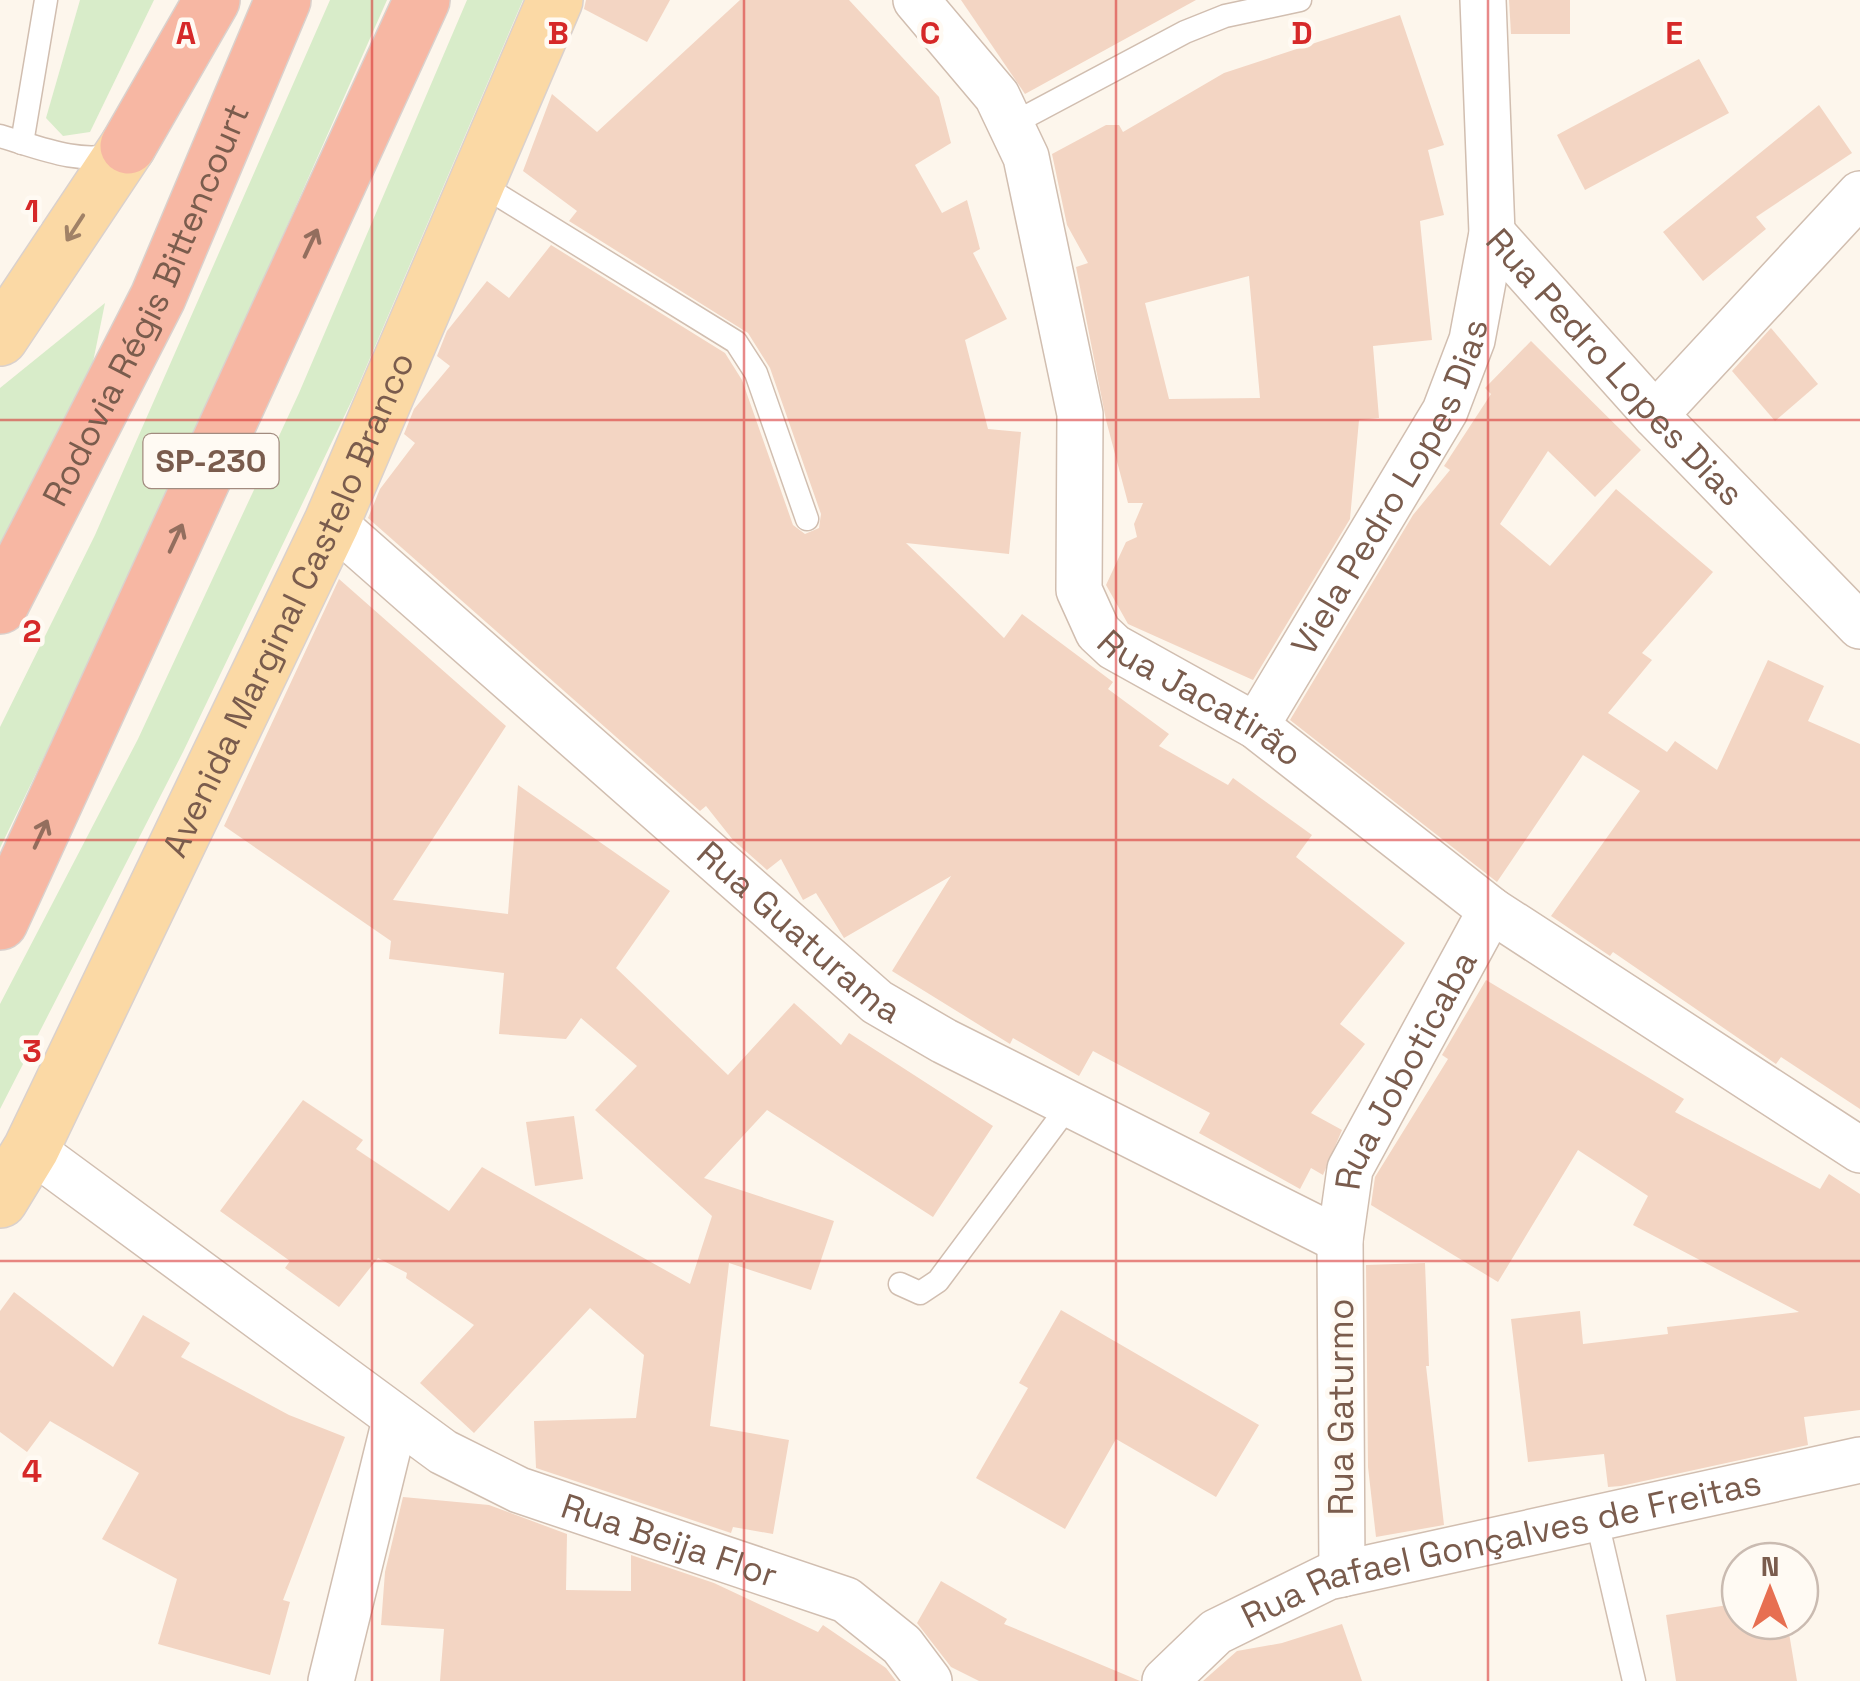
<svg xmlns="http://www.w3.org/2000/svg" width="1860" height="1681" font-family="'Space Grotesk',sans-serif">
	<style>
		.green { fill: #d8ecc9 }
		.building { fill: #f3d5c3; fill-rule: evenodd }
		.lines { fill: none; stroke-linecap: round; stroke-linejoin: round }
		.service-casing { stroke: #d1beb0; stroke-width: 25 }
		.minor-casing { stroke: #d1beb0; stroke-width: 48 }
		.primary-casing { stroke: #dad1cd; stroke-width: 58 }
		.motorway-casing { stroke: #dad1cd; stroke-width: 58 }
		.service { stroke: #fff; stroke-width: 22 }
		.minor { stroke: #fff; stroke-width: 45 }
		.primary { stroke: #fbd9a5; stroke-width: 55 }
		.motorway { stroke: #f7b7a3; stroke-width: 55 }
		.oneway { stroke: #a18267 }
		.oneway2 { stroke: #936e5e }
		.grid { fill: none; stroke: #d62828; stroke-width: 2.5; stroke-opacity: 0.55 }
		.labels { text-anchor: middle; stroke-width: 9; stroke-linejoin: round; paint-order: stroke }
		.shield { fill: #fffaf3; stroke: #a28b7f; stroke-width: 2.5 }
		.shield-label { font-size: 32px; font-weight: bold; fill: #7a5c4d }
		.street-label { font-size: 35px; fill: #7a5c4d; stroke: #fffaf3 }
		.grid-label { font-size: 32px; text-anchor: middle; font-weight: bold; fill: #d62828; stroke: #fffaf3; stroke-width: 9; stroke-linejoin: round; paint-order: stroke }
	</style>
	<rect width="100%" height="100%" fill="#fdf6ec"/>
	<!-- green -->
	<g class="green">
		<polygon points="80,0 154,0 90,132 63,136 46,118"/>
		<polygon points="330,0 387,0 142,554 0,848 0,727 95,535"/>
		<polygon points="467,0 523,0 353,398 183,752 0,1109 0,1004 138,739 299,393"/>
		<polygon points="105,303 92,367 0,548 0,388"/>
	</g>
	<!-- building -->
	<g class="building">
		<polygon points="586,0 670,0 647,42 584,9"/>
		<polygon points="740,0 849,0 939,97 951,143 915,165 942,213 967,200 980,249 973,253 1007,319 965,340 988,429 1021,432 1009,554 906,543 1004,638 1022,614 1113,682 1108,689 1169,734 1159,746 1228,785 1233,778 1312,835 1296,857 1405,943 1340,1024 1365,1044 1311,1113 1342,1130 1323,1175 1311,1168 1300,1189 1199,1133 1210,1113 1093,1051 1079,1076 1013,1038 1010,1044 892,971 951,876 844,938 816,893 803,900 781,859 767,870 733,840 706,806 700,811 368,518 380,489 415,443 404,434 414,409 450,366 437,356 447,331 487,281 509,298 551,245 725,353 742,380 793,525 805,534 819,528 821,514 770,368 748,333 569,221 577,211 523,171 552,94 597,132"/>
		<polygon points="961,0 1196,0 1025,94"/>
		<polygon points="1509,0 1570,0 1570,34 1511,34"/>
		<path d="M1400,15L1444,145L1428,150L1444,215L1420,221L1432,340L1373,346L1379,418L1359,420L1350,519L1253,680L1128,624L1106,585L1126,542L1137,537L1134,524L1143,503H1128L1106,420L1076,267L1088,263L1067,225L1052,154L1106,125H1119L1123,132L1224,73ZM1249,276L1260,398L1169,399L1145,303Z"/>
		<polygon points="1699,59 1729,113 1585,190 1557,135"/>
		<polygon points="1819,105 1852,153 1756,217 1766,229 1703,281 1663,232"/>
		<polygon points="1771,328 1818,384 1775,421 1732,371"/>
		<polygon points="1531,341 1641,450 1595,497 1548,451 1500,524 1550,566 1616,489 1713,572 1642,653 1652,660 1608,713 1667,752 1675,741 1717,770 1768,660 1824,686 1808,721 1860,744 1860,1109 1781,1057 1776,1064 1613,952 1610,956 1551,916 1640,791 1583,755 1497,882 1290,720 1413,515 1450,470 1444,466 1491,394 1485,388"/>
		<polygon points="339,579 506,726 393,900 508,914 518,785 670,891 616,968 728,1075 794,1003 841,1045 849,1033 993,1126 933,1217 767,1110 704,1178 834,1221 811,1290 729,1263 710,1426 789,1440 773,1534 733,1527 731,1533 536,1468 534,1421 636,1418 644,1355 590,1308 474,1433 420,1383 474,1325 406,1278 407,1273 378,1258 339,1307 285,1268 290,1261 220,1211 303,1100 363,1140 356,1149 449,1211 482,1167 690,1284 712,1216 595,1110 637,1066 581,1018 566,1039 499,1034 504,973 389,959 391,941 224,826"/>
		<polygon points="1486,980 1684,1099 1675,1112 1820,1189 1829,1174 1860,1194 1860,1410 1804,1417 1808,1445 1621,1486 1608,1487 1604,1454 1528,1462 1511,1319 1580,1311 1583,1344 1668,1334 1667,1327 1799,1312 1633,1225 1648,1196 1578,1150 1498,1282 1371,1205 1375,1177 1448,1059 1442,1055"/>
		<polygon points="574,1116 583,1179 535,1186 526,1122"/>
		<polygon points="1425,1263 1429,1366 1426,1366 1444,1525 1376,1537 1368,1467 1366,1265"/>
		<polygon points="14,1292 113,1367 143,1315 190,1343 181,1357 289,1415 345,1437 283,1600 290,1602 270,1675 158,1644 177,1579 102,1539 139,1473 50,1421 27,1452 0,1432 0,1311"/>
		<polygon points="1061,1310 1259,1425 1216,1497 1116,1439 1065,1529 976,1478 1028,1388 1019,1383"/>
		<polygon points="403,1497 489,1505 567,1534 566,1590 631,1591 631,1555 714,1583 818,1632 823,1625 886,1668 896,1681 440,1681 444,1629 381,1625 385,1572"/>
		<polygon points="941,1581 1007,1619 1004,1624 1140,1681 979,1681 951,1667 917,1623"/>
		<polygon points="1740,1603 1740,1621 1787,1621 1797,1681 1676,1681 1666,1615"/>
		<polygon points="1342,1624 1362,1681 1203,1681 1237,1651 1282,1643"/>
	</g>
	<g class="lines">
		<!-- service casing -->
		<g class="service-casing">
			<g id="service">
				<polyline points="1014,123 1185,32 1225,16 1300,0"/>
				<path d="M0,136C38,147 78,165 117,154"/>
				<polyline points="22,143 46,0"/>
				<polyline points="477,182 736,342 756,373 807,519"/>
				<polyline points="900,1284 920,1293 938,1281 1070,1104"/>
				<polyline points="1596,1517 1634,1681"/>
			</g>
		</g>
		<!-- minor casing -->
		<g class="minor-casing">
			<g id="minor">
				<path id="s1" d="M916,0L997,96L1026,157L1080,414L1079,590L1098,632L1114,647L1256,726L1491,910L1860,1150"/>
				<path id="s2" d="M1492,233L1655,415L1860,626"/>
				<polyline points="1655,415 1860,194"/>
				<path id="s3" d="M332,522L877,1002L944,1041L1340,1240"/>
				<path id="s4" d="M1256,726L1445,411L1472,340L1492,233L1483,0"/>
				<path id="s5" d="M31,1149L443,1452L519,1490L846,1600L902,1645L929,1681"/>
				<path id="s6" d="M1342,1574L1340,1240L1350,1169L1491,910"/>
				<polyline points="331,1681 395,1420"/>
				<path id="s7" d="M1165,1681L1216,1632L1328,1577L1860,1460"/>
			</g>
		</g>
		<!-- primary casing -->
		<g class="primary-casing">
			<g id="primary">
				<polyline points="0,338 128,146"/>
				<path id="s8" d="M0,1200L31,1149L332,522L555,0"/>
			</g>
		</g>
		<!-- motorway casing -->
		<g class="motorway-casing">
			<g id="motorway">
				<polyline points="128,146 212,0"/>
				<path id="s9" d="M0,606L158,297L283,0"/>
				<polyline points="0,922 422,0"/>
			</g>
		</g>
		<!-- service -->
		<use href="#service" class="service"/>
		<!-- minor -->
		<use href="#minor" class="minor"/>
		<!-- primary -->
		<use href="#primary" class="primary"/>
		<!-- motorway -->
		<use href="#motorway" class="motorway"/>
	</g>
	<!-- one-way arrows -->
	<defs><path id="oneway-shaft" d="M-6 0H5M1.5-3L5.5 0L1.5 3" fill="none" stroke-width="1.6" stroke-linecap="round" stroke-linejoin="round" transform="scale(2.5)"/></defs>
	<use class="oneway" href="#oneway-shaft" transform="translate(75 228) rotate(123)"/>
	<g class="oneway2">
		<use href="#oneway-shaft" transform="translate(311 243) rotate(-65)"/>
		<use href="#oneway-shaft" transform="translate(176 538) rotate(-65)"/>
		<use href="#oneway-shaft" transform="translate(41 834) rotate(-65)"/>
	</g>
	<!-- grid -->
	<path class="grid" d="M372,0V1681M744,0V1681M1116,0V1681M1488,0V1681M0,420H1860M0,840H1860M0,1261H1860"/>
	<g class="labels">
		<!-- shield labels -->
		<rect class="shield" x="143.5" y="434" width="135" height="54" rx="8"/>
		<g class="shield-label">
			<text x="211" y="472">SP-230</text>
		</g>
		<!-- street labels -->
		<g class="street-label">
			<text dy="12" stroke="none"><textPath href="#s9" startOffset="335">Rodovia Régis Bittencourt</textPath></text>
			<text dy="12" stroke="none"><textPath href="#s2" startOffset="182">Rua Pedro Lopes Dias</textPath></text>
			<text dy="12" stroke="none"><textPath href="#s4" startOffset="275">Viela Pedro Lopes Dias</textPath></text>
			<text dy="12" stroke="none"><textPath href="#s8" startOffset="662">Avenida Marginal Castelo Branco</textPath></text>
			<text dy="12" stroke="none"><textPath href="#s1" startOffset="800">Rua Jacatirão</textPath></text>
			<text dy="12" stroke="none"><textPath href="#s3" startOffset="622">Rua Guaturama</textPath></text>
			<text dy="12" stroke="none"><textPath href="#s6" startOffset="518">Rua Joboticaba</textPath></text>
			<text transform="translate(1341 1407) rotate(-90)" y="12">Rua Gaturmo</text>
			<text dy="12" stroke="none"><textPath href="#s5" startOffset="755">Rua Beija Flor</textPath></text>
			<text dy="12" stroke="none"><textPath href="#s7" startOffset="370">Rua Rafael Gonçalves de Freitas</textPath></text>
		</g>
	</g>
	<g class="grid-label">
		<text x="186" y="44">A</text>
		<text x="558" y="44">B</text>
		<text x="930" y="44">C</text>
		<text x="1302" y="44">D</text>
		<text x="1674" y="44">E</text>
		<text x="32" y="222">1</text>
		<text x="32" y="642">2</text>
		<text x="32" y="1062">3</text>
		<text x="32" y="1482">4</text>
	</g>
	<!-- north arrow -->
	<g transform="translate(1770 1591)"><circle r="48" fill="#fffaf3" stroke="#cabbb1" stroke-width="2.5"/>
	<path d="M0-8L18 38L0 25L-18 38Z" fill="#e76f51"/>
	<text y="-15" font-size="28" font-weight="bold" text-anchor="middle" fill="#7a5c4d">N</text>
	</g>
</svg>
